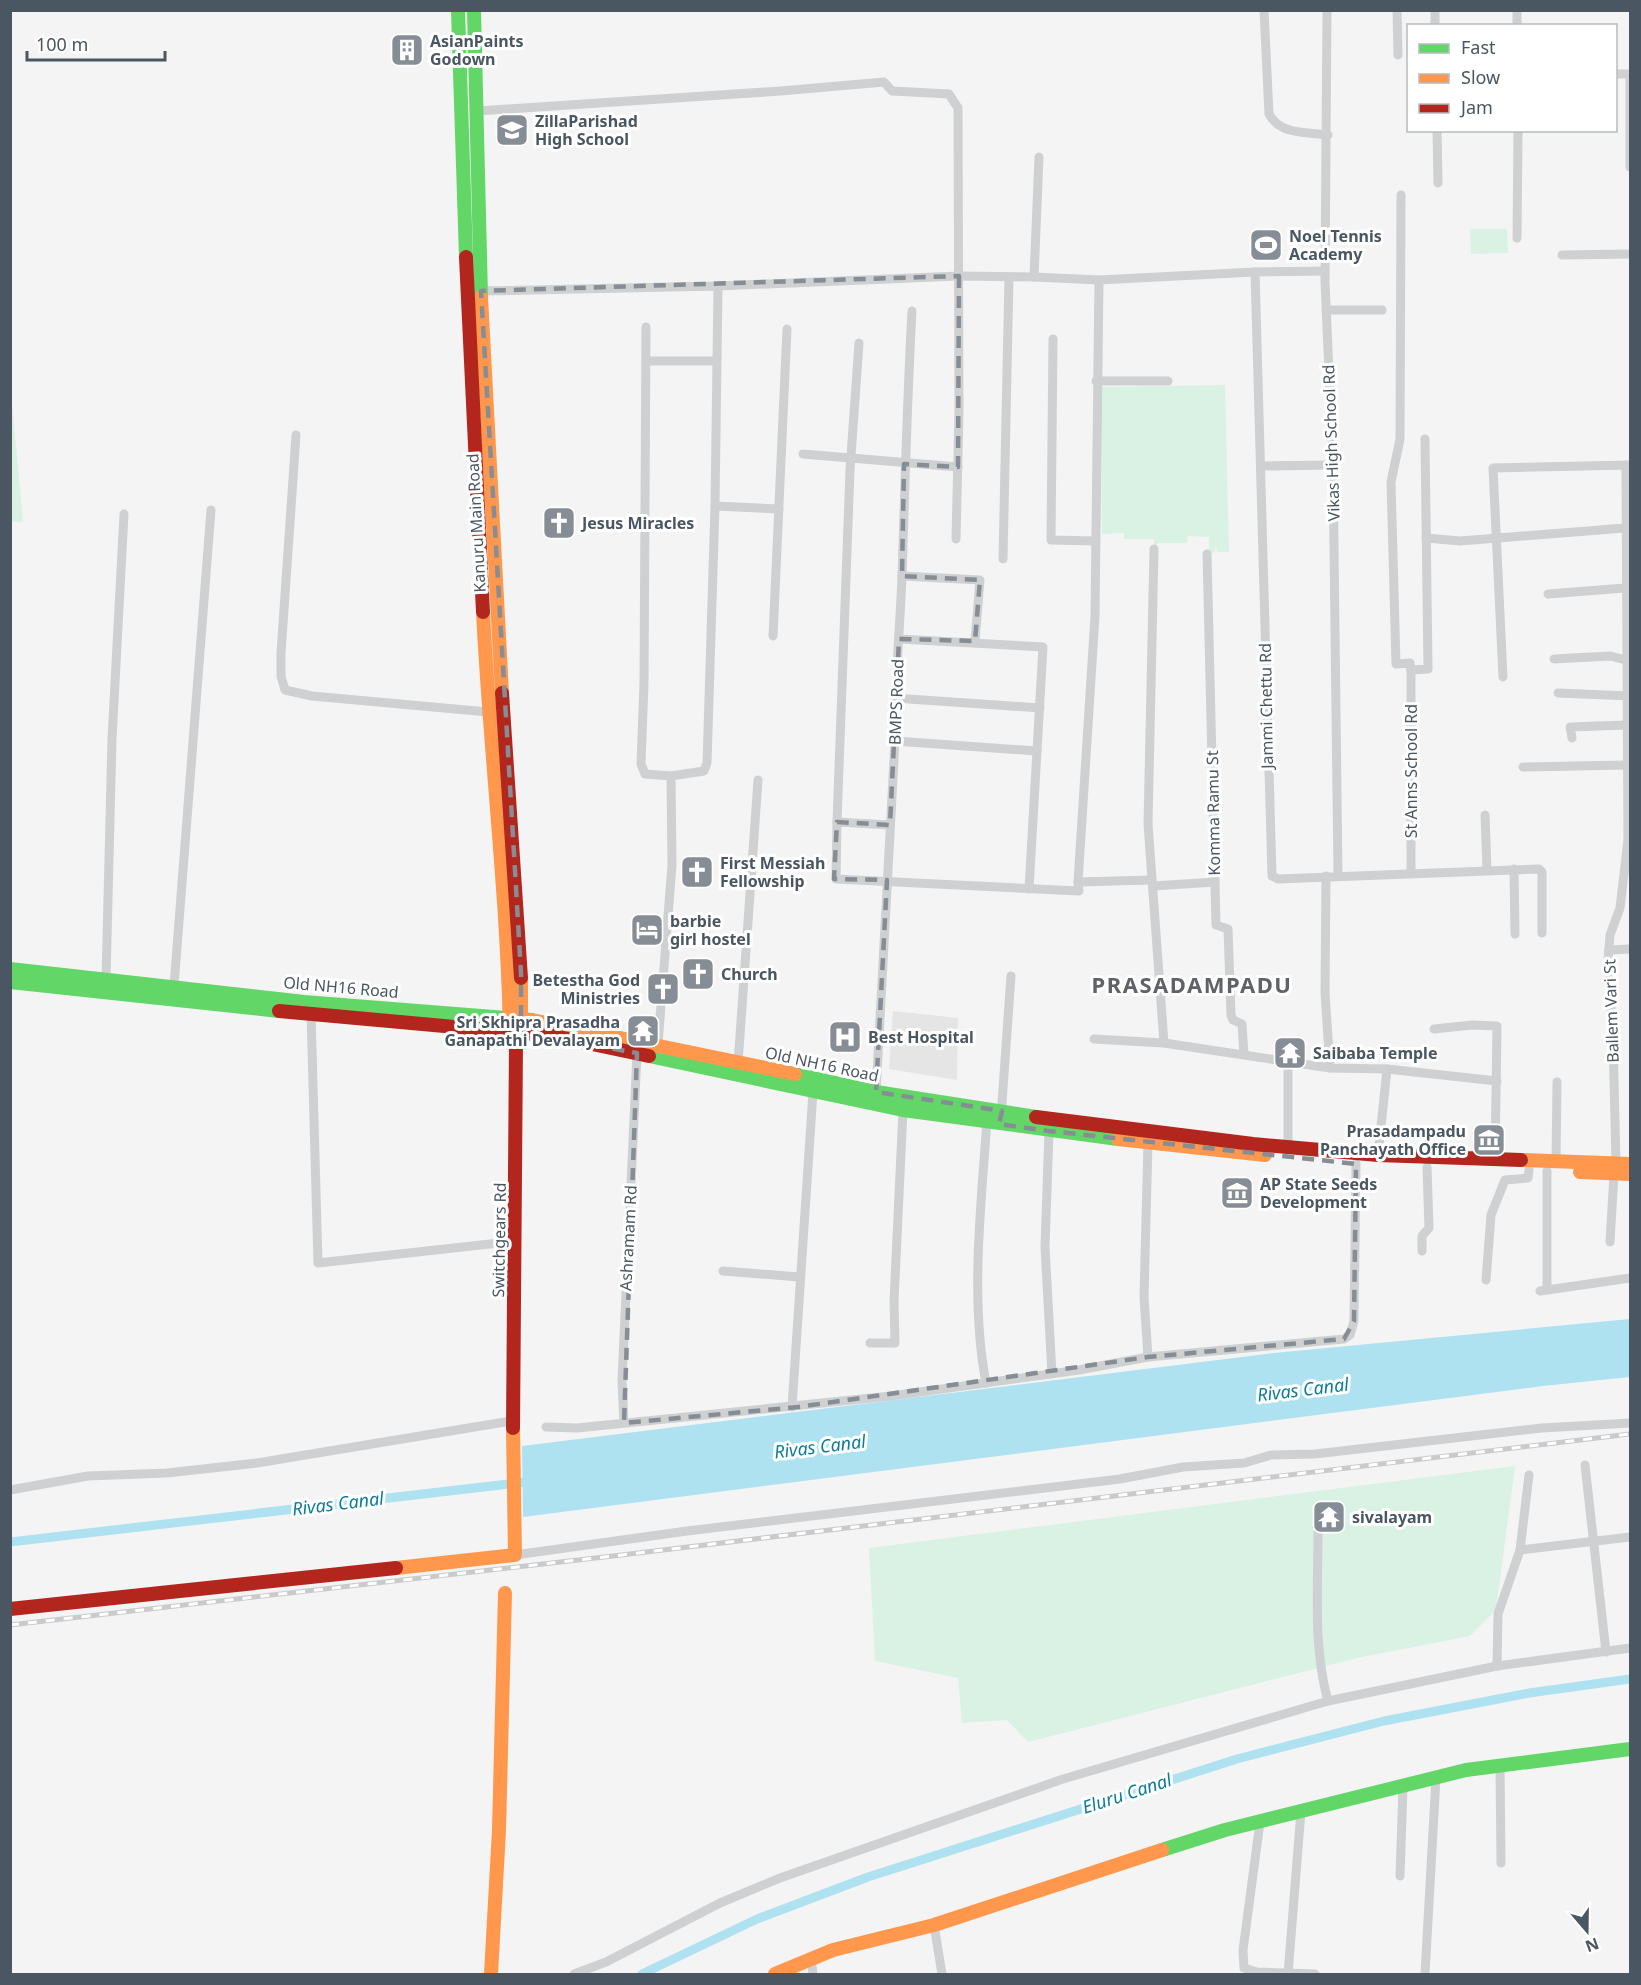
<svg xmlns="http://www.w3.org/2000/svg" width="1641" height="1985" font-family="'Noto Sans',sans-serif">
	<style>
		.education { fill: #e6e5e6 }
		.green { fill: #d9f2e3 }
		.water { fill: #aee2f0 }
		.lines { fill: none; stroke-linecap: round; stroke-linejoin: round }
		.canal { stroke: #aee2f0; stroke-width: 9 }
		.street { stroke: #ced0d2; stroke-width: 9 }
		.fast { stroke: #63d668; stroke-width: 14 }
		.slow { stroke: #ff974d; stroke-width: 14 }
		.jam { stroke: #b3261e; stroke-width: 14 }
		.rail-casing { stroke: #c9cacc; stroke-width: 5 }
		.rail { stroke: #fff; stroke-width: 3; stroke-dasharray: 9; stroke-linecap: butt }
		.marked { fill: none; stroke: #868d94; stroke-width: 4.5; stroke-dasharray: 12 8; stroke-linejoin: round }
		.labels { text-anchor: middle; stroke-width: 6; stroke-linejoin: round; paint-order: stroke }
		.poi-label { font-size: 16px; font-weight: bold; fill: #4a5661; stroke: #fff; text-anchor: start }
		.street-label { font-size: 16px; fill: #4a5661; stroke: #fff }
		.water-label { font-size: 18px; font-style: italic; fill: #0c7c9b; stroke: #fff }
		.district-label { font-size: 22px; font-weight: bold; letter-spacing: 1.5px; fill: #5f6368; stroke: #fff }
	</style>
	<rect width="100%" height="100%" fill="#f4f4f4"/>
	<!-- education -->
	<polygon class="education" points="893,1011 958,1018 957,1080 889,1069"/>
	<!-- green -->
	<g class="green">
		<polygon points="1470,229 1507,229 1508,253 1471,254"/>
		<polygon points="1225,385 1229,552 1217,552 1216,546 1214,553 1209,553 1209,537 1188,536 1187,543 1159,543 1154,546 1154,539 1124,539 1124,533 1102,534 1101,387"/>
		<polygon points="10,392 11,392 23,522 11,522"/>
		<polygon points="1515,1466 1496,1610 1470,1636 1357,1658 1028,1742 1007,1720 962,1723 958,1678 875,1661 869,1548"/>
	</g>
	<!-- water -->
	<polygon class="water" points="1630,1319 1630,1377 1543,1386 523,1517 522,1446 1274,1353"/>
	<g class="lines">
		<!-- canal -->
		<g class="canal">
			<polyline points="10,1542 535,1481"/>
			<polyline points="642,1974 757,1919 868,1877 1237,1759 1384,1721 1529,1693 1630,1679"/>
		</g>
		<!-- street -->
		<g class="street">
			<path d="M1264,10L1269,114C1280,135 1306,132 1328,135"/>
			<polyline points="1327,10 1325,281 1333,465 1338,876"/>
			<polyline points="1397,10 1398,55"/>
			<polyline points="1435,10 1435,26"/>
			<polyline points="1517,10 1517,26"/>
			<polyline points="1616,74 1630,74"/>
			<polyline points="1630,74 1630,167"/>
			<polyline points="477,111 781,91 884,82 892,91 949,94 958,108 959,411 956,539"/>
			<polyline points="1437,130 1438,183"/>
			<polyline points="1401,195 1400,439 1391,482 1396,664 1410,663 1411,670 1411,873"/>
			<polyline points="1517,238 1518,130"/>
			<polyline points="1562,255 1630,254"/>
			<polyline points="1325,271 1255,272 1272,876 1278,879 1539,869 1542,872 1542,933"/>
			<polyline points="1034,277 1099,280 1255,272"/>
			<polyline points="718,286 959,276 1034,277 1039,157"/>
			<polyline points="481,291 718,286 715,506 707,763 704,771 671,776 672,865 658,1044"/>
			<polyline points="1326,310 1382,310"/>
			<polyline points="646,327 644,683 641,764 645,774 671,776"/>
			<polyline points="1053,339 1051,540 1096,541"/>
			<polyline points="859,343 850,470 837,822 890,825"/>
			<polyline points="646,361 715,361"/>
			<polyline points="1096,381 1168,381"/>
			<polyline points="296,435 281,653 281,676 285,690 312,696 488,712"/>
			<polyline points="803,454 958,467"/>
			<polyline points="1261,466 1333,465"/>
			<polyline points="715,506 779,509"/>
			<polyline points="1426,538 1460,541 1625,528"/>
			<polyline points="1154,549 1148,824 1164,1043"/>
			<polyline points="1207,554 1216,925 1228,929 1231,1015 1233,1020 1242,1024 1244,1054"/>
			<polyline points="1003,559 1009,277"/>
			<polyline points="902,576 980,580 975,641"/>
			<polyline points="1548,594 1625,588"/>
			<polyline points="773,636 787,329"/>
			<polyline points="899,639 1043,647 1029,889"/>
			<polyline points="1554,659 1610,656 1630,661"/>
			<polyline points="1411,670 1428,669 1425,439"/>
			<polyline points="1503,677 1493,468 1630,465"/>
			<polyline points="1558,693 1630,696"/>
			<polyline points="894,698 1040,708"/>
			<polyline points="1572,738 1570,727 1627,725"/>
			<polyline points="895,741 1037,751"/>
			<polyline points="1523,767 1628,765"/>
			<polyline points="1485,815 1487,870"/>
			<polyline points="837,822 836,879 1079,891 1078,882 1152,880"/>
			<polyline points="1514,869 1515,934"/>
			<polyline points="1326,876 1325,993 1330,1068"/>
			<polyline points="1078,882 1095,616 1099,280"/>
			<polyline points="1153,886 1215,882"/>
			<polyline points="1609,950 1630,949"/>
			<polyline points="106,979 112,739 124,514"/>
			<polyline points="174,986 211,510"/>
			<polyline points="311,1013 318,1263 516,1241"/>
			<polyline points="1434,1029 1472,1025 1497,1026 1495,1160"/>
			<polyline points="1094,1039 1164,1043 1330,1068 1387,1069 1497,1081"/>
			<polyline points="1288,1062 1288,1147"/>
			<polyline points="738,1064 758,780"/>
			<path d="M876,1092L895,741C894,686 900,631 902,576C905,488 907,399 912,311"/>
			<polyline points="1001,1117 1011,976"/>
			<polyline points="1049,1131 1045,1247 1052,1374"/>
			<polyline points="1148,1143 1144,1297 1148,1357"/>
			<polyline points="1378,1155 1387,1069"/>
			<polyline points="1556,1162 1557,1082"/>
			<polyline points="1616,1163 1613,1039 1608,960 1610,935 1620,908 1628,840 1626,465"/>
			<polyline points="1547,1171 1547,1288"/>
			<polyline points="1610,1242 1614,1174"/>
			<polyline points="1422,1251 1422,1236 1429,1228 1427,1167"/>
			<polyline points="723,1271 799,1277"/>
			<polyline points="1486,1280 1491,1215 1505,1180 1528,1178 1529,1170"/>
			<polyline points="1540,1291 1630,1278"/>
			<polyline points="870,1343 895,1343 894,1301 903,1110"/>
			<path d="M986,1383C970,1300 981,1205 987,1121"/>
			<polyline points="792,1407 813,1092"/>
			<polyline points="624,1423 622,1381 637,1053"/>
			<polyline points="546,1427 577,1428 891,1396 1079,1370 1148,1357 1344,1339 1350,1335 1354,1321 1356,1164"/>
			<polyline points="1585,1465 1606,1652"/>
			<polyline points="10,1490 88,1476 167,1473 257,1463 511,1421"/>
			<path d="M1318,1533C1318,1589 1313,1647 1328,1701"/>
			<polyline points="1520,1550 1630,1537"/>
			<polyline points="515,1555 687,1531 1120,1479 1183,1467 1244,1463 1271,1455 1315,1454 1542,1428 1630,1423"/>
			<polyline points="1497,1666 1498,1614 1520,1550 1529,1475"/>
			<polyline points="1500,1765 1501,1863"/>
			<polyline points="1260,1822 1243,1950 1244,1968 1257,1972 1315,1974"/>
			<polyline points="1400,1876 1403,1787"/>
			<polyline points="934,1925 942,1974"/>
			<polyline points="811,1958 813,1974"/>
			<polyline points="574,1974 606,1962 720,1903 780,1878 1063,1779 1328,1701 1497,1666 1630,1648"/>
			<polyline points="1288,1974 1301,1811"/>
			<polyline points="1425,1974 1436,1778"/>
		</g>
		<!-- fast -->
		<g class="fast">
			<polyline points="458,10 466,257"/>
			<polyline points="474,10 481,297"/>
			<polyline points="10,969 304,1002 532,1020"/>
			<polyline points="10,982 279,1011"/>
			<polyline points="649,1056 903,1110 1118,1139"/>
			<polyline points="795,1074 876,1092 1036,1117"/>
			<polyline points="1162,1850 1225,1830 1466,1770 1630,1749"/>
		</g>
		<!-- slow -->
		<g class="slow">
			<polyline points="481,297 502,693"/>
			<path d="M483,612C490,752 507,891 510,1031L516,1043L521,1032V978"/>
			<polyline points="532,1020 795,1074"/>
			<polyline points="1118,1139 1265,1155"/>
			<polyline points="1521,1160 1630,1164"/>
			<polyline points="1580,1172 1630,1174"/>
			<polyline points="396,1568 515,1555 513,1428"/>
			<polyline points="491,1974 499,1830 505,1593"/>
			<polyline points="775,1974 833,1950 934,1925 1162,1850"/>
		</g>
		<!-- jam -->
		<g class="jam">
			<polyline points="466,257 483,612"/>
			<polyline points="502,693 521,978"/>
			<polyline points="279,1011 554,1036 649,1056"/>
			<polyline points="1036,1117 1253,1144 1378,1155 1521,1160"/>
			<polyline points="513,1428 516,1043"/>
			<polyline points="10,1609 396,1568"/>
		</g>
		<!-- rail casing -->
		<g class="rail-casing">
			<polyline id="rail" points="10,1625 613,1556 1630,1434"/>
		</g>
		<!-- rail -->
		<use href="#rail" class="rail"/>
	</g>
	<!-- marked area -->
	<path class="marked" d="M959,276L958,467L904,464L902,576L980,580L975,641L899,639L890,825L837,822L834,879L887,880L876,1092L1002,1111L999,1124L1049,1131L1356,1164L1354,1321L1344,1339L1148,1357L798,1407L624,1423L637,1053L521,1032V973L481,291Z"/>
	<!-- icons -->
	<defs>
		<g id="building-square" transform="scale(1.725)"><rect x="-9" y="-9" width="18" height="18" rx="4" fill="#868d94" stroke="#fff"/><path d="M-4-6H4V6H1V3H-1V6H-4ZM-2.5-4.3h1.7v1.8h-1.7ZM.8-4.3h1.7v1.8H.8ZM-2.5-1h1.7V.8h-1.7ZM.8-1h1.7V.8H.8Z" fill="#fff"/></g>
		<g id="school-square" transform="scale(1.725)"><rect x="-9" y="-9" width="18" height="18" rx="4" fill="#868d94" stroke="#fff"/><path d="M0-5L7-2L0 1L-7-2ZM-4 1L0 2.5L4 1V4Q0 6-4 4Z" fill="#fff"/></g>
		<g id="stadium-square" transform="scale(1.725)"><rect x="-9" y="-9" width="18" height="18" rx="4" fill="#868d94" stroke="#fff"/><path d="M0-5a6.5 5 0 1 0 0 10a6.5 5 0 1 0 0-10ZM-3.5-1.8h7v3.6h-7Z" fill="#fff"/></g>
		<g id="church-square" transform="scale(1.725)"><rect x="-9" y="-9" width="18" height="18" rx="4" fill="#868d94" stroke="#fff"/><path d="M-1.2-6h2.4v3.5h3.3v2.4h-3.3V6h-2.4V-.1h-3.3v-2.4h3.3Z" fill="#fff"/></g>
		<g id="hotel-square" transform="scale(1.725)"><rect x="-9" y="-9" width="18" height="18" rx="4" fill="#868d94" stroke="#fff"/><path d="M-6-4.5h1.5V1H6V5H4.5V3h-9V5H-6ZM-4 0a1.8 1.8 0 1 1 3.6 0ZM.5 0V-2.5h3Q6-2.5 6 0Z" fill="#fff"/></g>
		<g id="temple-square" transform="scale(1.725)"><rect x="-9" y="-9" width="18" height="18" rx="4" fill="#868d94" stroke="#fff"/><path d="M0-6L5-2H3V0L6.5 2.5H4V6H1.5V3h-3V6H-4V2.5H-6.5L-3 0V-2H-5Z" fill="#fff"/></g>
		<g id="hospital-square" transform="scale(1.725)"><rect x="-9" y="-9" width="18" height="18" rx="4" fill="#868d94" stroke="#fff"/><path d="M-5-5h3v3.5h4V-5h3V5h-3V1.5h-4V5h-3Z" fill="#fff"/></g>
		<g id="museum-square" transform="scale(1.725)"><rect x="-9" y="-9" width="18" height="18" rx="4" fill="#868d94" stroke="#fff"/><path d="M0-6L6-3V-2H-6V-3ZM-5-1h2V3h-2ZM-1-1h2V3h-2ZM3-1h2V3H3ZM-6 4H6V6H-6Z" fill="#fff"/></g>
	</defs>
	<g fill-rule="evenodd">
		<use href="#building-square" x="407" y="50"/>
		<use href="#school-square" x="512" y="130"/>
		<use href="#stadium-square" x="1266" y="245"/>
		<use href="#church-square" x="559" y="523"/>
		<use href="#church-square" x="697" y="872"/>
		<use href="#hotel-square" x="647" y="930"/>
		<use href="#church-square" x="698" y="974"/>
		<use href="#church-square" x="663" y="989"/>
		<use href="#temple-square" x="643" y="1031"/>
		<use href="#hospital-square" x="845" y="1037"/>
		<use href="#temple-square" x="1290" y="1053"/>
		<use href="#museum-square" x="1489" y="1140"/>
		<use href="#museum-square" x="1237" y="1193"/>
		<use href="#temple-square" x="1329" y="1517"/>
	</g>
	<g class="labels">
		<!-- poi labels -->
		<g class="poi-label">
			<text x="430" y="47">AsianPaints<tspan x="430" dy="18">Godown</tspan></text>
			<text x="535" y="127">ZillaParishad<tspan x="535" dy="18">High School</tspan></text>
			<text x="1289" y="242">Noel Tennis<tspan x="1289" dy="18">Academy</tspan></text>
			<text x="582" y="529">Jesus Miracles</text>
			<text x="720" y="869">First Messiah<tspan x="720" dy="18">Fellowship</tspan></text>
			<text x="670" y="927">barbie<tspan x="670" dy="18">girl hostel</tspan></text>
			<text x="721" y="980">Church</text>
			<text x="640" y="986" text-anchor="end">Betestha God<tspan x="640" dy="18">Ministries</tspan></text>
			<text x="620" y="1028" text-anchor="end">Sri Skhipra Prasadha<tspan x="620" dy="18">Ganapathi Devalayam</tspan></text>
			<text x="868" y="1043">Best Hospital</text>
			<text x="1313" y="1059">Saibaba Temple</text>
			<text x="1466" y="1137" text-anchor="end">Prasadampadu<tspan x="1466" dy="18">Panchayath Office</tspan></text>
			<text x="1260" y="1190">AP State Seeds<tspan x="1260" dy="18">Development</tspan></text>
			<text x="1352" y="1523">sivalayam</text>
		</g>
		<!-- street labels -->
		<g class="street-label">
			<text transform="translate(1331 443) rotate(-92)" y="6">Vikas High School Rd</text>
			<text transform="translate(476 523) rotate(-93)" y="6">Kanuru Main Road</text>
			<text transform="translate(896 702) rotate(-88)" y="6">BMPS Road</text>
			<text transform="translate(1266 706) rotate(-91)" y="6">Jammi Chettu Rd</text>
			<text transform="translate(1411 771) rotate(-90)" y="6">St Anns School Rd</text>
			<text transform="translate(1213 813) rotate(-91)" y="6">Komma Ramu St</text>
			<text transform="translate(341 987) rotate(5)" y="6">Old NH16 Road</text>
			<text transform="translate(1611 1011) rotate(-92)" y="6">Ballem Vari St</text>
			<text transform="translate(822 1064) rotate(12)" y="6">Old NH16 Road</text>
			<text transform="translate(628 1238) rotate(-87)" y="6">Ashramam Rd</text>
			<text transform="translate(499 1240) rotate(-89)" y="6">Switchgears Rd</text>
		</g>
		<!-- water labels -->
		<g class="water-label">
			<text transform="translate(1303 1390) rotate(-7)" y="6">Rivas Canal</text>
			<text transform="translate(820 1447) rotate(-7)" y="6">Rivas Canal</text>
			<text transform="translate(338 1504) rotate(-7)" y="6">Rivas Canal</text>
			<text transform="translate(1127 1794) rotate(-18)" y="6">Eluru Canal</text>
		</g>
		<!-- district labels -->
		<g class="district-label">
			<text x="1192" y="993">PRASADAMPADU</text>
		</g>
	</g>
	<!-- border -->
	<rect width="1641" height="1985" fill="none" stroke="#4a5661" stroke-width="24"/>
	<!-- legend -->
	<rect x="1407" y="24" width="210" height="108" fill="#ffffff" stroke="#b7bbc0" stroke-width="1.5"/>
	<rect x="1419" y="44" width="30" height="9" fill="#63d668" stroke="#b7bbc0" stroke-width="1.5"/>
	<text x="1461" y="54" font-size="18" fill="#4a5661">Fast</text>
	<rect x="1419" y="74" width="30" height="9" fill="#ff974d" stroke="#b7bbc0" stroke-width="1.5"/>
	<text x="1461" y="84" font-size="18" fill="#4a5661">Slow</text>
	<rect x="1419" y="104" width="30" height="9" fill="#b3261e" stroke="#b7bbc0" stroke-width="1.5"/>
	<text x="1461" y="114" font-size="18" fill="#4a5661">Jam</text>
	<!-- north arrow -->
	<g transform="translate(1587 1931) rotate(160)" stroke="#ffffff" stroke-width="4.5" paint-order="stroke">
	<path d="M0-4.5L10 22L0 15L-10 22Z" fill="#4a5661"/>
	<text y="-9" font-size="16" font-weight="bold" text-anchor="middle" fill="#4a5661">N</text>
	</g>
	<!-- scale -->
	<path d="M27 51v9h138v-9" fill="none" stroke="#4a5661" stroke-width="3"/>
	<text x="36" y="51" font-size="18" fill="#4a5661" stroke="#ffffff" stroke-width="4.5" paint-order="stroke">100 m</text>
</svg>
